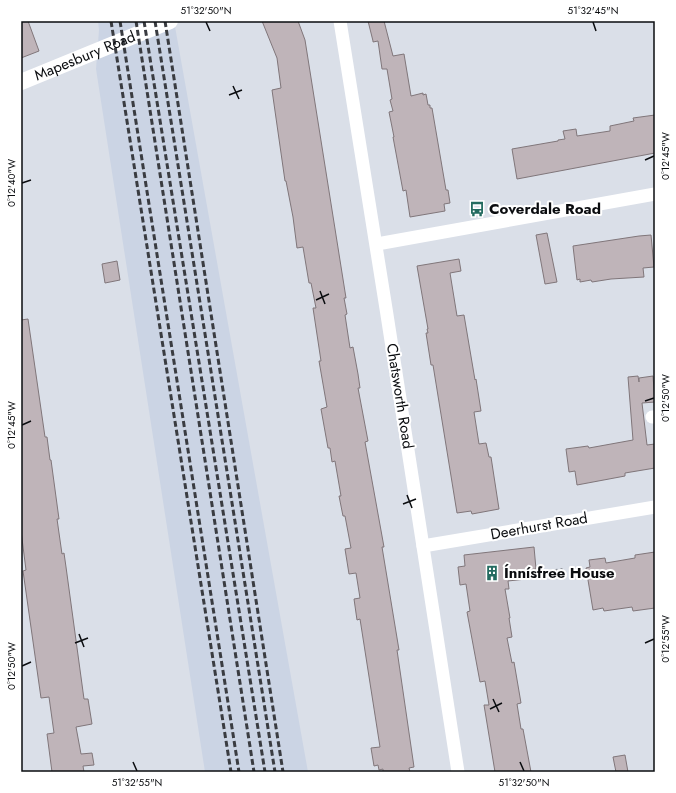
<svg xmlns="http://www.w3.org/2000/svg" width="676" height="793" font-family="Jost,sans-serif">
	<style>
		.built { fill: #cbd4e4 }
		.building { fill: #bfb4b9; stroke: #80767a }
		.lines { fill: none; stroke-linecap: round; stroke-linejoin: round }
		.path { stroke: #8d9198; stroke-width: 2.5; stroke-dasharray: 2 3; stroke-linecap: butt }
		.minor { stroke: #fff; stroke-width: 13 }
		.tertiary { stroke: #fff; stroke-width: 16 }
		.rail { stroke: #3a3c41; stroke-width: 3; stroke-dasharray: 6 3; stroke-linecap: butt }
		.ticks { fill: none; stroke: #0a0c0f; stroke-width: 1.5 }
		.labels { text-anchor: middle; stroke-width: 4; stroke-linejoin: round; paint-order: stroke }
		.street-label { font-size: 15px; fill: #0a0c0f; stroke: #fff }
		.poi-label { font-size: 15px; font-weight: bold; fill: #0a0c0f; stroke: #fff; text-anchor: start }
		.neatline { fill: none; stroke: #0a0c0f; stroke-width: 1.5 }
		.ticks-label { font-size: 10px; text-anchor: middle; fill: #0a0c0f }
	</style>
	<rect width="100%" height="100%" fill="#dadfe8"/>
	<!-- built -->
	<polygon class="built" points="98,21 174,21 308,772 205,772 96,69 99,30"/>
	<!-- building -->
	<g class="building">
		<polygon points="21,21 28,21 39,51 21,58"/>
		<polygon points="262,21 298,21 305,40 346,298 344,298 347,314 345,315 350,348 353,347 358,374 360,388 358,388 368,441 365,442 384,547 382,547 399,650 397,650 414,767 409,768 410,772 383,772 383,769 379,770 378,765 374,766 371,748 380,747 360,619 357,620 354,599 360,598 356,573 349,574 345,549 351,548 345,516 343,516 339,496 341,496 335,461 332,462 330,448 328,448 321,409 327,407 319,361 321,361 313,308 316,308 311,283 309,283 303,247 297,248 293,217 286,181 285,181 272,90 281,88 277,58"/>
		<polygon points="368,21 384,21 393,56 404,54 411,96 423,93 423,95 426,94 428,105 430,105 430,108 432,108 446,190 448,190 450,203 444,204 445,211 410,217 406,190 403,191 393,137 394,137 389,112 393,111 390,100 392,99 387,69 382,69 378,41 373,42 373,41"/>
		<polygon points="655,115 655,153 517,179 512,149 558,141 558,140 565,139 563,131 576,129 577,136 610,131 610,126 634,121 633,118"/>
		<polygon points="547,233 557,282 545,284 536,235"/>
		<polygon points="651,235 654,267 643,268 644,277 611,279 592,282 591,280 580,282 580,279 577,280 573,246 639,236"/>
		<polygon points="459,259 461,271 450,273 457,316 464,315 475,380 476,379 481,411 474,412 479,444 486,443 489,457 491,457 499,509 472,514 471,511 457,513 433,365 431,365 426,333 428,333 427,329 428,329 417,266"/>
		<polygon points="117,261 120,280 105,283 102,264"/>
		<polygon points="28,319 45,437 47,437 50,460 51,460 59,519 57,519 62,554 64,553 66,567 84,699 88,699 92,724 76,727 81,754 92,753 94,765 83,766 84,772 52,772 47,734 54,733 49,697 41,698 23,571 26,570 21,531 21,320"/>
		<polygon points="638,376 639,382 639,378 653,376 655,402 642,403 647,445 655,444 655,468 625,473 625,476 577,485 575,471 569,472 566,449 588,446 589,448 633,440 628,377"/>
		<polygon points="534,547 536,569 526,570 526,579 508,581 509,589 505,589 510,618 509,618 512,637 507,638 512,663 514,662 521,703 517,704 521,729 523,729 531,772 495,772 484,705 489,705 485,681 480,682 467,612 470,611 466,584 460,585 458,567 465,566 464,555"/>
		<polygon points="655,552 655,608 633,611 632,607 604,611 603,608 593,610 586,568 590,567 589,560 605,558 606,563 635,558 635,555"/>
		<polygon points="625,755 628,772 616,772 613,757"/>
	</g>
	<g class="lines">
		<!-- path -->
		<polyline class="path" points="526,575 564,569"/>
		<!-- minor -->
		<g class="minor">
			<path d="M340,21C381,271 419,522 458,772"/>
			<polyline points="377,244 655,194"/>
			<polyline points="652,417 655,417"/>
			<polyline points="423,546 655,507"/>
		</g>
		<!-- tertiary -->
		<path class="tertiary" id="s1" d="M21,82L170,21"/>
		<!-- rail -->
		<g class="rail">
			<polyline points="111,21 231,772"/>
			<polyline points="120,21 239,772"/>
			<polyline points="136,21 254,772"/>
			<polyline points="144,21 265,772"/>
			<polyline points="155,21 275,772"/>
			<polyline points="165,21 283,772"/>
		</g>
	</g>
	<!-- ticks -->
	<path class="ticks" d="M206,22L210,31M593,22L596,31M233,86L239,99M229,95L242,90M645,160L654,156M22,183L31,180M320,291L325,304M316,300L329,294M645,401L654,398M22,425L31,421M407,495L412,508M403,504L416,499M79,634L84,647M75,643L88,638M645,643L654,639M22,666L31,662M493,699L499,712M490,709L502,703M133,762L137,771M520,762L524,771"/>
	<!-- icons -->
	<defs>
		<g id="bus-bare" transform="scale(1.2)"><path d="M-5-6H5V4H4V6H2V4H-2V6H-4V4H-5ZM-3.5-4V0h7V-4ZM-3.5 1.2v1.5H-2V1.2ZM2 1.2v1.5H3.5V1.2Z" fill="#246b60" stroke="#fff" stroke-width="2.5" paint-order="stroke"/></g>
		<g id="building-bare" transform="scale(1.2)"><path d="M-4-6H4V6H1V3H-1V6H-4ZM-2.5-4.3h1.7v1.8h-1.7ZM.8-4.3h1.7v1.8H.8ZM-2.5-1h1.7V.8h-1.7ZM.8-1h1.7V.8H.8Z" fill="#246b60" stroke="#fff" stroke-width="2.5" paint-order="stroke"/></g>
	</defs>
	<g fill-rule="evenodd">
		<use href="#bus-bare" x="477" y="209"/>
		<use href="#building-bare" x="492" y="573"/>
	</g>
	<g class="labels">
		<!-- street labels -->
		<g class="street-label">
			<text dy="5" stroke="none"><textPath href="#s1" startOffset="69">Mapesbury Road</textPath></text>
			<text transform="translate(400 396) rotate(81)" y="5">Chatsworth Road</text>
			<text transform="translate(539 526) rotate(-10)" y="5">Deerhurst Road</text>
		</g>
		<!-- poi labels -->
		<g class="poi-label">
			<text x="489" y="214">Coverdale Road</text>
			<text x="504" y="578">Ínnísfree House</text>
		</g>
	</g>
	<!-- border -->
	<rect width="676" height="793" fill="none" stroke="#ffffff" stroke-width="44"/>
	<rect x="22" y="22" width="632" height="749" class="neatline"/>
	<g class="ticks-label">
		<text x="206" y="14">51°32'50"N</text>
		<text x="593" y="14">51°32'45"N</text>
		<text transform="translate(665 156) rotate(-90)" y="4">0°12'45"W</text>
		<text transform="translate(11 183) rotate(-90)" y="4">0°12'40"W</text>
		<text transform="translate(665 398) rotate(-90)" y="4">0°12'50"W</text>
		<text transform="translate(11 425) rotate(-90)" y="4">0°12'45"W</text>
		<text transform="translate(665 639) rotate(-90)" y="4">0°12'55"W</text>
		<text transform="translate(11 666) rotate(-90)" y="4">0°12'50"W</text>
		<text x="137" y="786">51°32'55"N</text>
		<text x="524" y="786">51°32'50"N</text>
	</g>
</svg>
